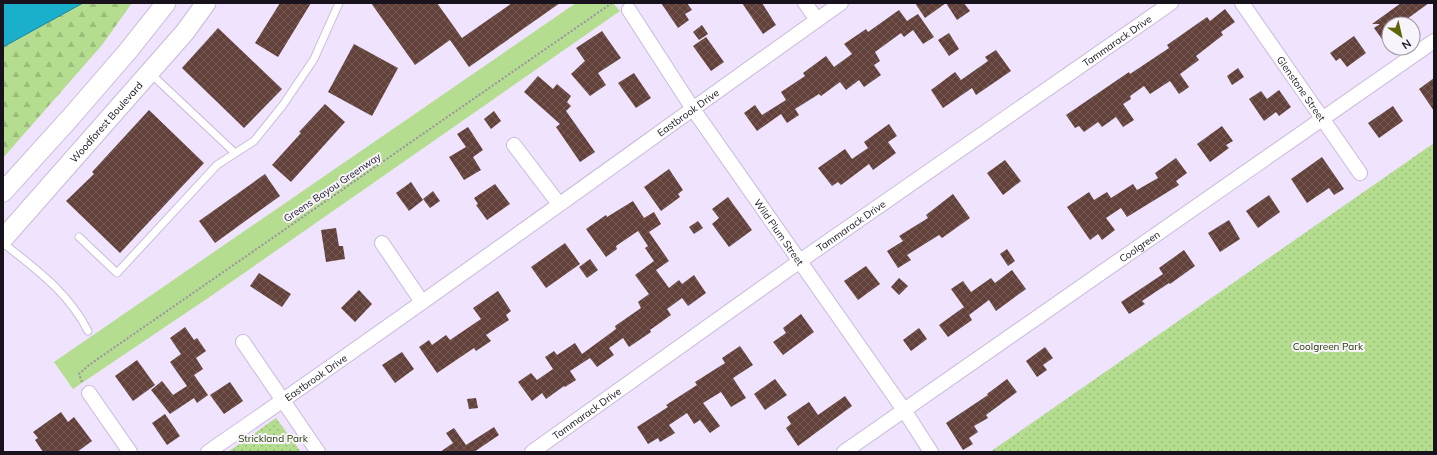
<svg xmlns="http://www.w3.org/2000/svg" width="1437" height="455" font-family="Mulish,sans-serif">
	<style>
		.grass { fill: #b5dd8f }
		.forest { fill: url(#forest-firs) }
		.park { fill: url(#park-dots) }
		.water { fill: #1ab0cc; stroke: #198198 }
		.building { fill: url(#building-cross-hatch) }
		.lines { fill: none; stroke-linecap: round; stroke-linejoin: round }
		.lane-casing { stroke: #c9bad9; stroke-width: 9 }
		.street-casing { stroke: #c9bad9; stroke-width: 16 }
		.secondary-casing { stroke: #c9bad9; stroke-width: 21 }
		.path { stroke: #9b91a5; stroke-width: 2; stroke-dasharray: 2 2; stroke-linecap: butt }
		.lane { stroke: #fff; stroke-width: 7 }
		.street { stroke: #fff; stroke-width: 14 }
		.secondary { stroke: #fff; stroke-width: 19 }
		.labels { text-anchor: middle; stroke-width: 4; stroke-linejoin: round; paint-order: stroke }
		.street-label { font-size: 10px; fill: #18121d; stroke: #f8f4fb }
		.park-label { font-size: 10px; fill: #243c00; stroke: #f8f4fb }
	</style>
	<defs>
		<pattern id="forest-firs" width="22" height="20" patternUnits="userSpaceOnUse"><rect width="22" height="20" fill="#b5dd8f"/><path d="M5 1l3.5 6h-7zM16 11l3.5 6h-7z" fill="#9bbd7b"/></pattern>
		<pattern id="park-dots" width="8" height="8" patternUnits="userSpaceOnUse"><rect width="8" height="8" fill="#b5dd8f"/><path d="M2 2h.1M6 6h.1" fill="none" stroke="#9bbd7b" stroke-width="1.8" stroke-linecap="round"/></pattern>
		<pattern id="building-cross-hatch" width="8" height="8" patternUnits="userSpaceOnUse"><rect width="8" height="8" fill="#62413b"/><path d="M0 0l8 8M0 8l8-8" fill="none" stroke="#745955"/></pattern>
	</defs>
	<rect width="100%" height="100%" fill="#f0e3fd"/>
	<!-- grass -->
	<polygon class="grass" points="576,3 613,3 620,11 211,296 73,389 54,362"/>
	<!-- forest -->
	<polygon class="forest" points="83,3 132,3 102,45 3,158 3,47"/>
	<!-- park -->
	<g class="park">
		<polygon points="1434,143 1434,452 990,452"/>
		<polygon points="276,418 301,452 228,452"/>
	</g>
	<!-- water -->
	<polygon class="water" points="3,3 83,3 3,47"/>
	<!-- building -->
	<g class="building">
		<polygon points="280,3 311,3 278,57 255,43"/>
		<polygon points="371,3 437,3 462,38 512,3 560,3 469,67 450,40 415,65"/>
		<polygon points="661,3 687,3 692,10 685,14 689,20 678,28"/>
		<polygon points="742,3 762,3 776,25 763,34"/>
		<polygon points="915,3 964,3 970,11 957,20 946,3 925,18"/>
		<polygon points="1401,3 1429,3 1400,24 1389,24 1389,49 1374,28 1380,24 1372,24"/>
		<polygon points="1225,9 1235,22 1221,32 1223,35 1196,56 1199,60 1180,74 1189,87 1179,94 1170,81 1150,94 1144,86 1130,96 1131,99 1123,104 1134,120 1123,127 1116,117 1102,127 1098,122 1084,132 1079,126 1075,128 1066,115 1129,72 1130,74 1169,48 1167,45 1207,17 1210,21"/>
		<polygon points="899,10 907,21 918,14 934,37 923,44 913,30 904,37 901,33 875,52 880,61 874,65 881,75 864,87 859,80 846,90 840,82 821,96 819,94 795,109 799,115 787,123 781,114 757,131 744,113 755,105 762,115 786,100 781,92 805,76 803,73 826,56 834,67 852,54 844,44 866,29 868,32"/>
		<polygon points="702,25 708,34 699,40 693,32"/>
		<polygon points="218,28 282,89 244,128 182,68"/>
		<polygon points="602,31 621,58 598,73 606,85 590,96 571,74 585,61 576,48"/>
		<polygon points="949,33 959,49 949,56 938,40"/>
		<polygon points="1354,36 1366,53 1347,67 1340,58 1336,61 1330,53"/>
		<polygon points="706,37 724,62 711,71 693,46"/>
		<polygon points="354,44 398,68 372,116 328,92"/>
		<polygon points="996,50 1011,71 976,95 972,88 943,108 931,90 955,72 961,80 988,61 985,57"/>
		<polygon points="1238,68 1244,77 1232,85 1227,76"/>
		<polygon points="634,73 651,98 636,108 618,83"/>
		<polygon points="538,76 553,89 557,84 571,96 567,102 571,106 566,111 595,152 580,162 556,127 560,124 524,92"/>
		<polygon points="1434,78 1434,111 1419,89"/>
		<polygon points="1279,90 1291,107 1279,116 1276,112 1264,121 1249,99 1261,91 1267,99"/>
		<polygon points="325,104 345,122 291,182 272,165 301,133 299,132"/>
		<polygon points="1393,106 1403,121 1379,138 1368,123"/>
		<polygon points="149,110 204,163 120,253 66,201 94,174 92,172"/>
		<polygon points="494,111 501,121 491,129 484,119"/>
		<polygon points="889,124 897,136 888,142 896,153 873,170 869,164 841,185 838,182 832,186 818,168 845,149 852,159 868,148 864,142"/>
		<polygon points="1222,126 1233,141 1226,145 1229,148 1210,162 1197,144"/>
		<polygon points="468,127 483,150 473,157 481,170 464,180 449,157 466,147 457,134"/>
		<polygon points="1322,157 1344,189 1334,195 1329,188 1307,203 1291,179"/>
		<polygon points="1176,158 1187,173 1176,181 1179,185 1127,217 1121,208 1106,218 1115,230 1102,240 1098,234 1090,240 1067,207 1089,192 1094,200 1107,192 1111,198 1133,184 1137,190 1158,178 1155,173"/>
		<polygon points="1005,160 1021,181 1003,195 987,173"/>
		<polygon points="669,169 683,190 678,194 680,197 661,211 644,187"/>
		<polygon points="265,174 280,196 215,243 199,221"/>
		<polygon points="411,182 423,200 409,211 396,193"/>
		<polygon points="495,184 510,204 487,220 476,205 478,204 474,198"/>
		<polygon points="433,191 440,201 430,208 423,199"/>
		<polygon points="953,194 970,218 942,238 939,235 907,255 911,260 898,268 887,251 903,241 899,236 928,218 926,215"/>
		<polygon points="1269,195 1280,212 1258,228 1246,211"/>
		<polygon points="728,197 752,230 729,247 712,224 719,218 712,209"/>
		<polygon points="633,201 644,218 654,212 661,224 649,232 669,261 656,270 669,288 679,280 682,284 694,275 706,293 688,306 682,298 667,309 671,315 650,330 651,332 629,347 623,338 609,348 614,355 597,367 590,358 570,371 576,380 565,387 564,386 546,399 542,393 532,401 518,382 531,373 537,380 553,369 545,357 554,351 557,355 575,343 582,354 616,329 615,326 641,308 638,302 649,294 635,275 654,261 645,248 648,246 638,231 616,246 617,249 606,257 586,229 606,215 607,217"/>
		<polygon points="1229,220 1240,239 1220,252 1208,233"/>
		<polygon points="698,221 703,228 694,234 689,227"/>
		<polygon points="336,228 339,246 343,246 345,259 326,262 321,230"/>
		<polygon points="565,243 580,264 546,288 531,267"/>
		<polygon points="1007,249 1015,261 1008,266 1000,254"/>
		<polygon points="1184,250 1195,266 1170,284 1169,283 1142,301 1145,304 1129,314 1121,302 1163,274 1159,268"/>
		<polygon points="590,259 598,270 587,278 579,267"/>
		<polygon points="866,266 880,284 858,300 844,281"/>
		<polygon points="1012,270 1026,289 996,311 989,300 969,315 972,320 948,337 939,325 964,307 951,289 963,281 971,292 991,278 995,283"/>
		<polygon points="259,273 291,294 282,307 250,286"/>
		<polygon points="899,278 908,286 899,295 891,287"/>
		<polygon points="359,290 372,304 355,322 341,308"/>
		<polygon points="498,291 511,311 506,315 509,320 486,335 491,341 476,351 474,348 437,373 419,347 429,340 432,345 446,335 450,340 481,319 473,308"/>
		<polygon points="801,314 814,332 783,355 773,342 786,333 783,328"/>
		<polygon points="185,327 194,340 197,338 206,351 196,358 203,369 194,375 208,395 197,403 194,398 170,414 151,390 162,381 173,395 187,386 170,362 181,354 170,338"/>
		<polygon points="919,328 927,339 911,351 903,340"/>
		<polygon points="740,346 753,365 733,378 746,398 731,407 721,392 703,403 720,426 710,433 700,420 694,424 687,413 669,425 675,433 660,442 658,438 648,444 637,427 668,407 666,405 697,385 695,382 725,363 722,358"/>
		<polygon points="1045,347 1053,358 1043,365 1047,370 1037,377 1026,361"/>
		<polygon points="402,352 414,369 395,383 382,365"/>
		<polygon points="137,360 155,385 133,401 115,376"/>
		<polygon points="775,379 787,395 765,410 754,394"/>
		<polygon points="1007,379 1017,392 986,415 988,418 974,426 978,432 969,438 973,444 963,450 946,423 988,395 987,394"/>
		<polygon points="230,382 243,401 224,414 210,395"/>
		<polygon points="845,396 852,406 798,446 786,428 791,424 787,417 809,402 818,415"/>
		<polygon points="476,398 478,408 469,409 467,399"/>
		<polygon points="61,412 68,422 74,417 92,441 77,452 43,452 35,440 38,438 33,432"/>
		<polygon points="165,414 180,436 167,445 152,423"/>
		<polygon points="494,427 499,435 474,452 440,452 453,443 446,433 454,428 466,445"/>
	</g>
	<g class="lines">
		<!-- lane casing -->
		<g class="lane-casing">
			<g id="lane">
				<polyline points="150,73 235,153"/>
				<polyline points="79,237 117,273 217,165 254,141 283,105 314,59 339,3"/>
				<path d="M3,243C37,270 68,292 88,331"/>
			</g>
		</g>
		<!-- street casing -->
		<g class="street-casing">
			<g id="street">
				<polyline points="805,3 817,20"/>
				<path id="s1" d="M1242,3L1360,173"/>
				<path id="s2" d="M629,10L693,109L904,410L931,452"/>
				<polyline points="514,145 559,204"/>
				<polyline points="382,243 422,302"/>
				<polyline points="243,342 318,452"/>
				<polyline points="89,393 130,452"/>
				<path id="s3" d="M208,452C421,306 630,153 841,3"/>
				<path id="s4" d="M532,452L800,261L1171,3"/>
				<path id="s5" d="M844,452L1434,41"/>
			</g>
		</g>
		<!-- secondary casing -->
		<g class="secondary-casing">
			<g id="secondary">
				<polyline points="3,192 70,118 128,51 166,3"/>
				<path id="s6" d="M3,239L185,32L206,3"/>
			</g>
		</g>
		<!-- path -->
		<polyline class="path" points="82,382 79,374 89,365 612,3"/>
		<!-- lane -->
		<use href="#lane" class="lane"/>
		<!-- street -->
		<use href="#street" class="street"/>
		<!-- secondary -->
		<use href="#secondary" class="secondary"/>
	</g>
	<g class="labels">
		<!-- street labels -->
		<g class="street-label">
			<text dy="4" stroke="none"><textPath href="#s4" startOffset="715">Tammarack Drive</textPath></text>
			<text dy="4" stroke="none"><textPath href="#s1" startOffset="104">Glenstone Street</textPath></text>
			<text dy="4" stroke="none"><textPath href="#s3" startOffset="588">Eastbrook Drive</textPath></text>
			<text dy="4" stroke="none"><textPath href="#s6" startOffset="156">Woodforest Boulevard</textPath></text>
			<text transform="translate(332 187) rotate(-34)" y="4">Greens Bayou Greenway</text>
			<text dy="4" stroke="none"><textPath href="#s4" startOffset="391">Tammarack Drive</textPath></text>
			<text dy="4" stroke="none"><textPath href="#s2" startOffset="268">Wild Plum Street</textPath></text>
			<text dy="4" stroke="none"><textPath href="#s5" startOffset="360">Coolgreen</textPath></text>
			<text dy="4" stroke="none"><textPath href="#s3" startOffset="131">Eastbrook Drive</textPath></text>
			<text dy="4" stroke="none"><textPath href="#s4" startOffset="67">Tammarack Drive</textPath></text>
		</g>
		<!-- park labels -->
		<g class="park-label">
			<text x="1328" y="350">Coolgreen Park</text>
			<text x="273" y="442">Strickland Park</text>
		</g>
	</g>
	<!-- border -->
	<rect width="1437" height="455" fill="none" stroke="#18121d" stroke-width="8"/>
	<!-- north arrow -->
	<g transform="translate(1401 36) rotate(146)"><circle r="19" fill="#f8f4fb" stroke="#9e9aa2"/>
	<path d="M0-3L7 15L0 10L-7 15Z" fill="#5d6505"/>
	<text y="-6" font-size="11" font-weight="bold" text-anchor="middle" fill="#18121d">N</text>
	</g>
</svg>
